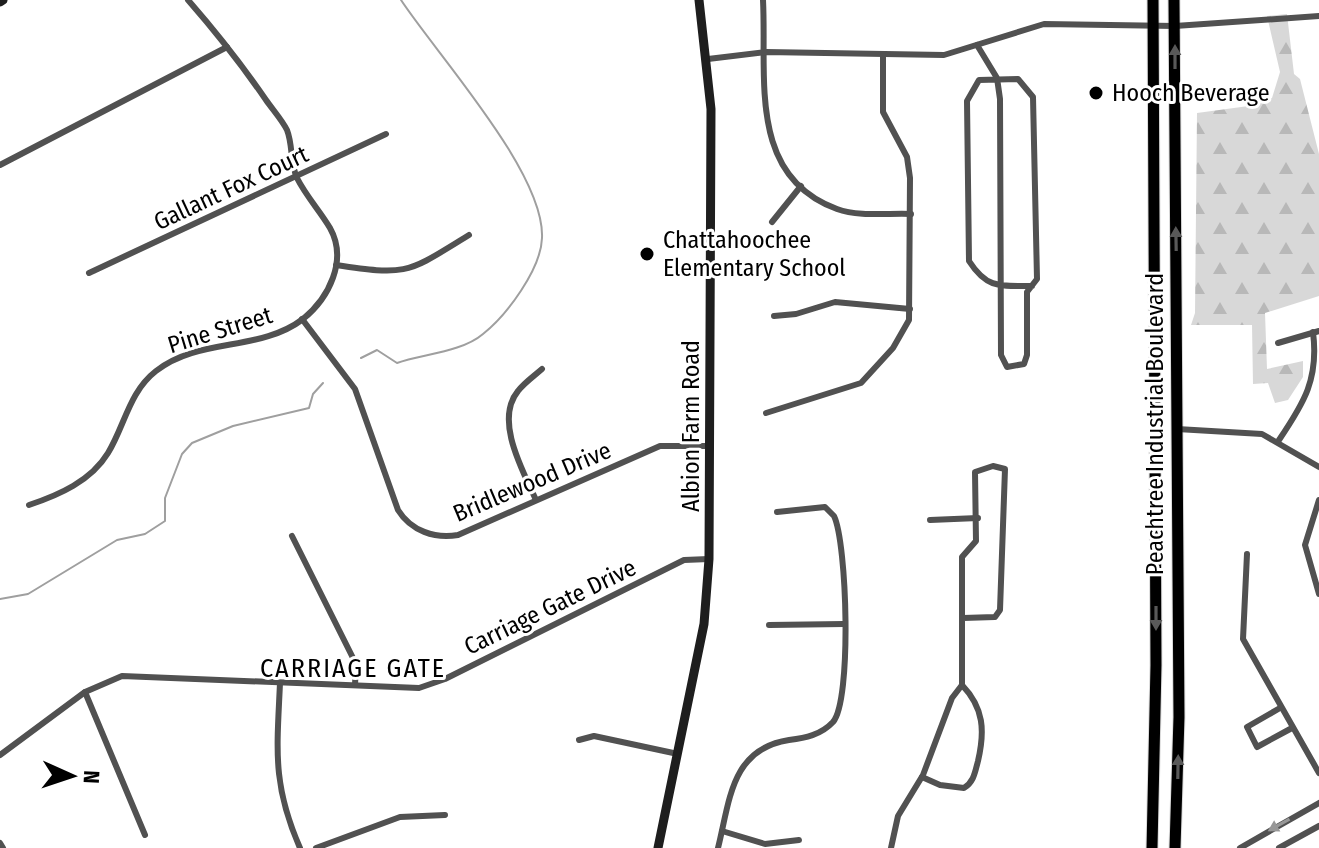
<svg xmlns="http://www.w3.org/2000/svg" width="1319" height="848" font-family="'Fira Sans Condensed',sans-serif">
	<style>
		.forest { fill: url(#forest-firs) }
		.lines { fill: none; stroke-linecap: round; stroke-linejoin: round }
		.stream { stroke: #9f9f9f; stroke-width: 2 }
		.highway-casing { stroke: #dbdbdb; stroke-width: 13 }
		.street { stroke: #515151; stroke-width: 6 }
		.secondary { stroke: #1e1e1e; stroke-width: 9 }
		.highway { stroke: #000; stroke-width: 11 }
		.oneway { fill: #595959 }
		.oneway2 { fill: #979797 }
		.poi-dot { fill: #000; stroke: #fff; stroke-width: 3 }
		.labels { text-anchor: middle; stroke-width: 6; stroke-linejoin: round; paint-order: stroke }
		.poi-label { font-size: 24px; fill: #000; stroke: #fff; text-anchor: start }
		.street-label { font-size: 24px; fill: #000; stroke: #fff }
		.neighbourhood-label { font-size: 26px; letter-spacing: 2px; fill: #000; stroke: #fff }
	</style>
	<defs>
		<pattern id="forest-firs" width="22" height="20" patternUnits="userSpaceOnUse" patternTransform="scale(2)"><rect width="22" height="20" fill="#d8d8d8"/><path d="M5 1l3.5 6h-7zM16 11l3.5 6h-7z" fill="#b8b8b8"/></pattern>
	</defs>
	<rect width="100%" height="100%" fill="#fff"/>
	<!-- forest -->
	<polygon class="forest" points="1287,14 1294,74 1300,79 1319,154 1319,296 1265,313 1267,369 1303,361 1303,377 1288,400 1275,403 1268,383 1253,384 1252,325 1191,325 1195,313 1197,113 1256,105 1272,98 1280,72 1267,16"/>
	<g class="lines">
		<!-- stream -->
		<g class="stream">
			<path d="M361,358L377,350L397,363C423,354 462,352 483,334C507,315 541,269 542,238C545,173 438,56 401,0"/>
			<polyline points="0,599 28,594 117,540 145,534 165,521 165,498 182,454 192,443 233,426 309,408 313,394 323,383"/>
		</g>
		<!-- highway casing -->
		<g class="highway-casing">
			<g id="highway">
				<polyline points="1174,0 1179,717 1175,848"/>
				<polyline points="1152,848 1156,665 1153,0"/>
			</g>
		</g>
		<!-- street -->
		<g class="street">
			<path d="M763,0C767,77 747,176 837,209C859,217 888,213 911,214"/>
			<path d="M977,45L997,78L1000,99L1001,355L1007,367L1024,364L1027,355V292L1037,279L1033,97L1018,79L979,80L967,101L969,261C987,289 1000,286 1032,286"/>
			<polyline points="708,59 766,52 944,55 1044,24 1175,26 1319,16"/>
			<polyline points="0,165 227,47"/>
			<polyline points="772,222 801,186"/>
			<path d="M336,265C409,276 407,273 469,235"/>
			<polyline points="89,273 386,134"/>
			<polyline points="774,316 796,314 835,302 910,309"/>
			<path d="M302,319L355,389L398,510C411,531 435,539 458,535L660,446H710"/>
			<polyline points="1278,343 1319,331"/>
			<polyline points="766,413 861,383 893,348 909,320 910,178 907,157 883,112 883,56"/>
			<polyline points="1177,429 1262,434 1319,467"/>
			<path d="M1279,440C1304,403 1319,379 1313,332"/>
			<path d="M536,500C523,471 494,420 518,391C524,383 534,376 542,369"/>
			<polyline points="1319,500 1305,545 1319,594"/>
			<path d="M29,505C59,495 91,481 108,453C125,425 129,392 156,371C199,337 260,352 303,319C329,298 348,260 330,228C320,211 306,196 297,178C290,163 293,145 287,130C282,120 273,110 266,100C242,65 216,32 188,0"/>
			<polyline points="930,520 978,518"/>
			<polyline points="292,536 356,664 355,685"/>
			<polyline points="1247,554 1243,639 1319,773"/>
			<polyline points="769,625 844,624"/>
			<path d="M280,683C277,750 272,784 300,848"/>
			<polyline points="85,692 145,835"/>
			<polyline points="1280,708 1247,727 1257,747 1292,728"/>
			<polyline points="579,740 594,736 678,754"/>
			<polyline points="0,755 85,692 122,676 419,688 445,679 684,560 709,559"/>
			<path d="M922,777L940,785L964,788C974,782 975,772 978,761C985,731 984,708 962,685"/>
			<polyline points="722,831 765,844 799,840"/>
			<polyline points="0,843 3,848"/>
			<polyline points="316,848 400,817 445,815"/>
			<path d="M718,848C730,800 731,749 789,740C805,738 821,735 833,722C852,700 847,543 834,516C833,515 826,508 825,507L777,512"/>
			<polyline points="891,848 898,816 923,775 952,698 962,685 962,557 976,541 975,472 993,466 1005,469 1000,610 995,617 963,618"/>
			<polyline points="1240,848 1319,803"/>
			<polyline points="1279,848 1319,826"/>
		</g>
		<!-- secondary -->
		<g class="secondary">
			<polyline points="0,2 3,0"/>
			<polyline points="658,848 704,624 709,559 711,109 699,0"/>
		</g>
		<!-- highway -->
		<use href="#highway" class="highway"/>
	</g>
	<!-- one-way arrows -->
	<defs><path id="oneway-solid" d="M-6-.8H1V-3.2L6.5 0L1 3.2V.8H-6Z" transform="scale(2)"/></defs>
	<g class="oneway">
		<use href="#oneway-solid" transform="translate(1175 57) rotate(-90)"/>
		<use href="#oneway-solid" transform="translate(1176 239) rotate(-91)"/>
		<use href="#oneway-solid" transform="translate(1156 618) rotate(90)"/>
		<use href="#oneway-solid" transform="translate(1178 767) rotate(-89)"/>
	</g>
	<use class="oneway2" href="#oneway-solid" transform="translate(1279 825) rotate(151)"/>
	<!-- markers -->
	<g class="poi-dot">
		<circle cx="1096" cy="93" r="8"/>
		<circle cx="647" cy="254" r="8"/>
	</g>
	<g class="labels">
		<!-- poi labels -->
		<g class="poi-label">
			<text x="1112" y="101">Hooch Beverage</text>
			<text x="663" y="248">Chattahoochee<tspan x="663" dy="28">Elementary School</tspan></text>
		</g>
		<!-- street labels -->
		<g class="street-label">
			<text transform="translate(231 188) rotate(-25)" y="8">Gallant Fox Court</text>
			<text transform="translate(220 330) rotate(-17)" y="8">Pine Street</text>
			<text transform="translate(1155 424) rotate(-90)" y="8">Peachtree Industrial Boulevard</text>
			<text transform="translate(691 426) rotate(-90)" y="8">Albion Farm Road</text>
			<text transform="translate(532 482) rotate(-23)" y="8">Bridlewood Drive</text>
			<text transform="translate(550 607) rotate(-26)" y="8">Carriage Gate Drive</text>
		</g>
		<!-- neighbourhood labels -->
		<g class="neighbourhood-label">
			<text x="353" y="677">CARRIAGE GATE</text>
		</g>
	</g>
	<!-- north arrow -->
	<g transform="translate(72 776) rotate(93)" stroke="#ffffff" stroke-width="6" paint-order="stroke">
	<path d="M0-6L14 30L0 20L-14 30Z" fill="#000000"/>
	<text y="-12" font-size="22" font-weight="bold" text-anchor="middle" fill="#000000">N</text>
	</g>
</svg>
